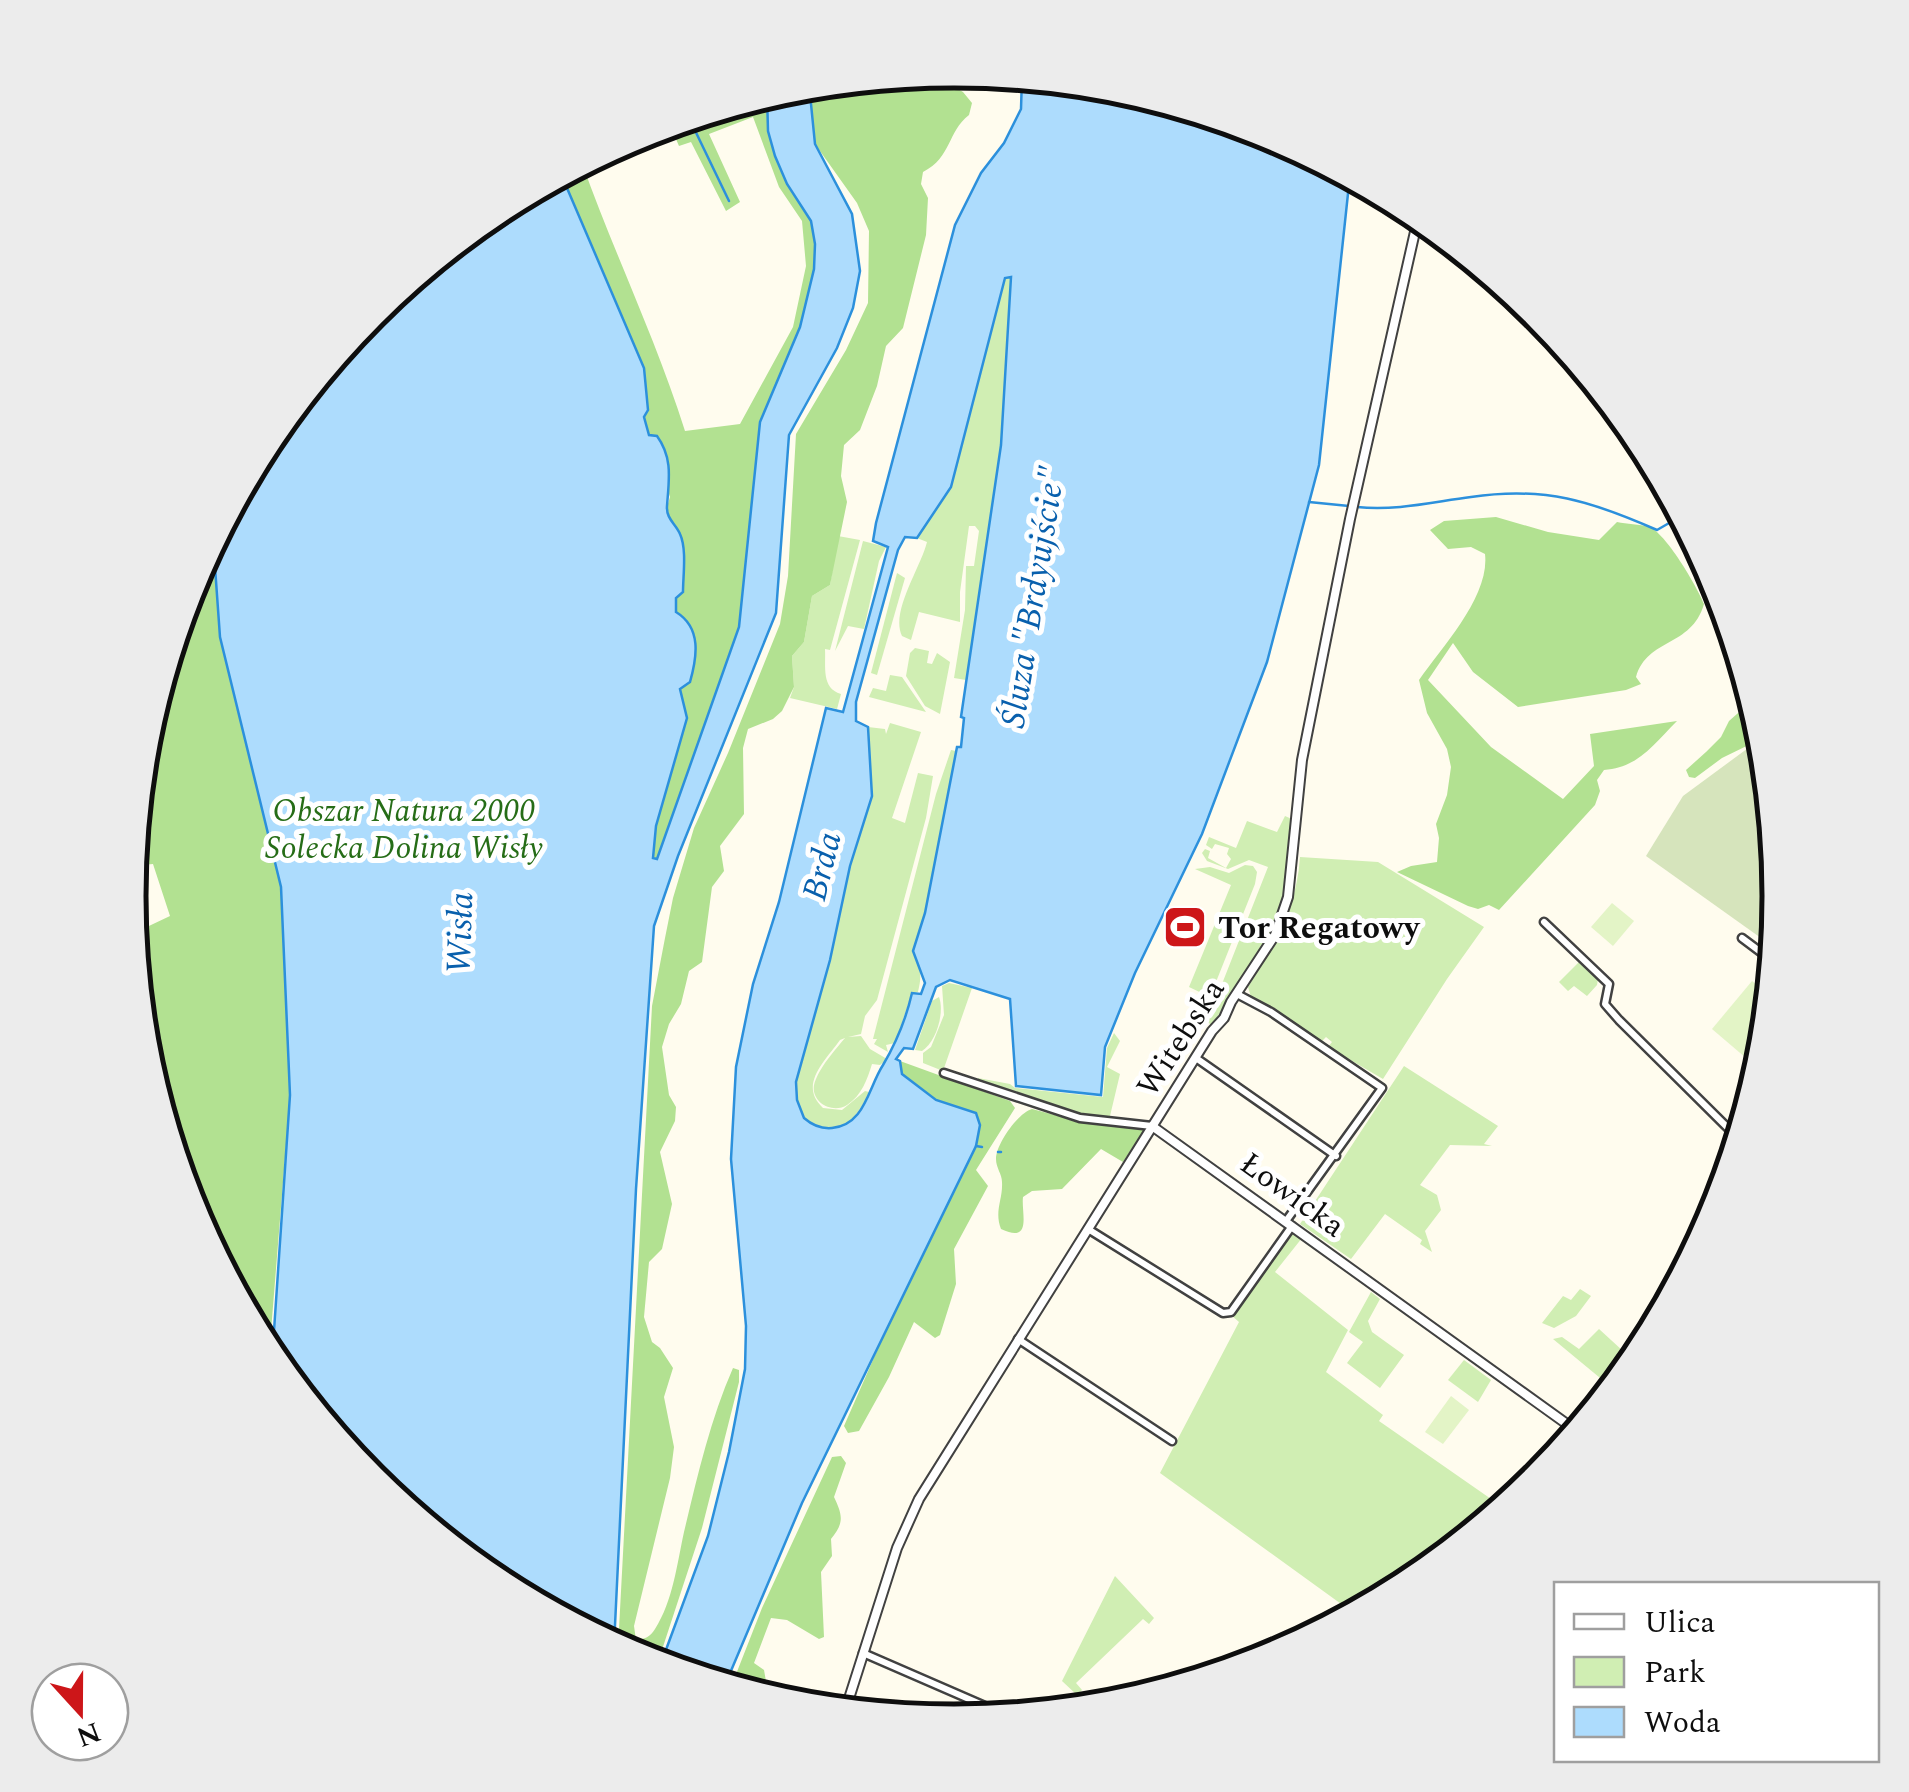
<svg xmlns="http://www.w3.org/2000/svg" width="1909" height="1792" font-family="Spectral,serif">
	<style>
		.green { fill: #d0eeb3 }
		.forest { fill: #b2e191 }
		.cemetery { fill: #d6e4bc }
		.pitch { fill: #e3f4c6 }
		.water { fill: #addcfd; stroke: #2c90dc; stroke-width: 2.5; fill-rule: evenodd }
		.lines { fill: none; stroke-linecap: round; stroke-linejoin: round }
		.stream { stroke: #2c90dc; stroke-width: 2.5 }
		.minor-casing { stroke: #414141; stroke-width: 11 }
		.tertiary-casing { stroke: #414141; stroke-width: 12 }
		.minor { stroke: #fff; stroke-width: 6 }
		.tertiary { stroke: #fff; stroke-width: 8 }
		.labels { text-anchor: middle; stroke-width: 10; stroke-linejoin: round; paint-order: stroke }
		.park-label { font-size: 32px; font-style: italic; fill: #266d17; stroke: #fff }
		.poi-label { font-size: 32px; font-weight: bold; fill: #0e0e0e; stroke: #fff; text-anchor: start }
		.street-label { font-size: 32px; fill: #0e0e0e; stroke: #fff }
		.water-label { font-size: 35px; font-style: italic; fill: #0960ad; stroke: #fff }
		.rim { fill: none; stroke: #0e0e0e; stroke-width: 5 }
	</style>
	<rect width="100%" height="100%" fill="#fffcee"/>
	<!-- green -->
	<g class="green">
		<path d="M1011,277L1001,445L966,680L954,678L965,610L966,566H974L979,531L975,526H969L960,592V622L919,612L911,640L902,636C890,612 921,567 927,542L917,538L951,487L1005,278Z"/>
		<path d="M838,536L860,540L830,650L825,649C826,667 821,688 841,694L837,709L790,698L794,687L792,656L804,642L812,596L830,585Z"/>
		<polygon points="863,541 886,547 879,561 864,629 848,626 835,651"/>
		<polygon points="897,573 905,578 877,675 871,673"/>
		<polygon points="915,648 929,651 927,663 932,664 937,653 950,662 940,714 925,706 906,676 910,653"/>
		<polygon points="890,675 902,677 926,712 869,697 873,688 886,691"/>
		<path d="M890,723L921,732L892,818L905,823L918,773L933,776L926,818L877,1000L865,1016L861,1034L848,1037L861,1036L870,1049L887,1059L880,1065L872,1064C867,1080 862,1095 847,1105C833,1114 811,1103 814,1085C818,1069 835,1050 845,1038L840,1040C825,1061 798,1085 823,1108L842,1110L865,1091L869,1092C856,1121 835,1144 804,1118L797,1100L796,1082L830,960L850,866L872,796L868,727L885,729L886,734Z"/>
		<path d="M951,750L956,751L925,913L913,951C921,972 922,974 918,992L912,993L895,1043L886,1045L888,1052L874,1044L877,1039H873L936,794Z"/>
		<polygon points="1285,816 1294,820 1286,896 1274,929 1212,1025 1207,1022 1268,867 1249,860 1228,869 1207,861 1202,853 1205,849 1210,851 1208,858 1226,868 1231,859 1227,854 1229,848 1215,844 1212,849 1206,845 1209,837 1236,848 1247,821 1277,832"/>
		<path d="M1300,857L1378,862L1484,927L1447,979L1383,1079L1328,1047L1332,1042L1326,1037L1321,1042L1251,997L1248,987C1274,946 1297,907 1300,857Z"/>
		<polygon points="1245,865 1253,866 1257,872 1255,884 1210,997 1189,987 1231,885 1195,869 1210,867 1229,873"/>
		<polygon points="1580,961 1598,979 1597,985 1587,996 1574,986 1568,991 1559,982"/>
		<polygon points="949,983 972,988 943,1071 923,1063 923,1053 931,1047 944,1015 942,986"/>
		<path d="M939,997C945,1013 936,1042 922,1051L915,1050L932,1001Z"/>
		<polygon points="1114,1033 1120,1041 1107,1067 1120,1074 1110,1116 1078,1116 978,1082 978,1078 1010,1084 1015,1088 1103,1097 1107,1048"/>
		<polygon points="1404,1066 1498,1126 1484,1144 1492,1146 1450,1145 1420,1185 1437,1195 1441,1210 1425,1231 1432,1252 1420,1244 1422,1240 1385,1214 1351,1259 1300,1224"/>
		<polygon points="1292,1232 1302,1238 1275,1272 1348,1330 1326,1372 1383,1415 1379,1421 1504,1508 1413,1583 1355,1614 1160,1473 1239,1322 1231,1315"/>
		<polygon points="1580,1289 1591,1296 1576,1316 1554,1328 1542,1323 1563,1296 1571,1300"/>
		<polygon points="1371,1292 1380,1299 1368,1321 1372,1332 1404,1355 1380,1388 1347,1363 1363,1342 1349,1332"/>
		<polygon points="1599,1329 1635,1362 1618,1383 1615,1381 1611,1387 1553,1339 1562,1337 1579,1349"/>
		<polygon points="1464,1360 1491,1380 1478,1402 1448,1380"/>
		<polygon points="1115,1576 1154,1618 1149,1624 1143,1619 1076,1683 1082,1690 1077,1695 1062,1681"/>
	</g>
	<!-- forest -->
	<g class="forest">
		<path d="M944,71L945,82L963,92L972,103L969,115C947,132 952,157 923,172L921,184L928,198L926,235L903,328L886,346L877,386L860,430L844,445L841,476L847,502L830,585L812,596L804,642L792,656L794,687L782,711L773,719L748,729L743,748L744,814L720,846L724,871L712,887L702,962L689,971L681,1004L669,1024L662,1047L669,1095L676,1107L675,1121L660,1152L672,1204L662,1249L649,1262L644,1317L652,1342L660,1348L673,1368L664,1397L674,1447L670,1478L634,1626L636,1640C645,1639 650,1637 655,1629C673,1601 677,1564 684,1532C697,1478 710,1420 733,1368L739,1370V1382L702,1528L657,1665L618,1648L652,1006L665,938L673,898L694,828L728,753L780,624L788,576L796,434L846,350L868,303L869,231L857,203L815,144L809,84Z"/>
		<path d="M767,94L787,184L811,221L815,244L814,269L800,327L760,422L739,627L657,860L653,858L656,826L687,718L680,689L671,524L667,507L670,497L644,417L648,410L644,368L561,174L582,163C614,253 656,339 685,431L740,424L793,327L806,266L802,221L779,187L753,117L709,134L740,202L726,211L691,142L679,146L669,123L710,111L718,122L752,107L755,97Z"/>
		<path d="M1496,517L1548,532L1599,540L1617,522C1627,524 1639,524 1649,527C1665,532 1697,586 1704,604C1691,648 1648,637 1636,677L1641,684L1626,690L1518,707L1473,672L1453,643L1428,680L1491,747L1563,799L1594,766L1590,734L1677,721C1653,745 1639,767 1604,770L1597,780L1600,791L1595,805L1499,910L1489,905L1478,909L1468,906L1397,872L1411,866L1437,862L1439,838L1436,824L1447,795L1451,767L1447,749L1427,713L1419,680C1443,646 1490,596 1485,554L1471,547L1448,549L1430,530L1444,521Z"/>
		<polygon points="213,539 220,637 281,887 290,1095 269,1356 191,1212 144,1057 132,934 170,916 153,864 131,866 144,734 192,579"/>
		<polygon points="1754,699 1765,737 1722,758 1695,778 1689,777 1686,770 1706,752 1721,737 1729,721"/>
		<polygon points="900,1061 1010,1101 1015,1108 976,1170 988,1186 954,1249 956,1284 940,1335 935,1338 914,1322 889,1377 859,1431 848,1433 844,1426 880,1344 976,1146 980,1125 976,1113 936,1100 902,1074"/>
		<path d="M1032,1109L1081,1122L1124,1123L1145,1128L1123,1162L1101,1149L1062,1189L1032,1191L1023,1197C1021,1213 1033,1244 1001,1229C994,1211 1003,1200 1002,1182C1002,1174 996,1168 996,1159C996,1144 1018,1113 1032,1109Z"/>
		<path d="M841,1456L846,1463L834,1497C843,1516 844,1523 831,1539L832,1556L821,1572L824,1637L819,1639L787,1620L771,1618L754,1663L764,1670L767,1687L776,1701L731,1687L762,1608L832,1457Z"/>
	</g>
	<!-- cemetery -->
	<polygon class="cemetery" points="1765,739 1780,897 1775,948 1646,856 1683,796 1759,740"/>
	<!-- pitch -->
	<g class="pitch">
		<polygon points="1612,903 1634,921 1613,946 1591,927"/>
		<polygon points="1752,981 1771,996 1767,1033 1746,1058 1712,1029"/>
		<polygon points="1451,1396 1469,1410 1443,1444 1425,1432"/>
	</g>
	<!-- water -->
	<g class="water">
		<path d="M1022,77L1116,86L1271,133L1350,175L1319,465L1267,662L1202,834L1135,973L1105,1047L1101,1095L1016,1086L1010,999L950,980L936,987L913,1049L904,1048L896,1059L900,1061L902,1074L936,1100L976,1113L980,1125L976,1146L802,1503L725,1685L660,1666L708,1536L729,1452L745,1369L746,1326L731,1159L736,1067L753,984L779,902L826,708L843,712L888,547L873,541L876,523L955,225L981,173L1004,143L1021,109ZM1011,277L1001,445L961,717L964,718L961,747H957L925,913L913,951L925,983L921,994L912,993C906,1019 896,1043 883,1065C868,1088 865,1125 832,1128C821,1129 812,1125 804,1118L797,1100L796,1082L830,960L850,866L872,796L868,727L856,721V702L898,550L905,537L917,538L951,487L1005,278Z"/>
		<path d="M809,84L815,144L852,214L860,271L853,308L837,348L789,435L776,613L678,856L654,926L636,1189L614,1646L495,1582L370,1480L272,1360L290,1095L281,887L220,637L213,539L268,437L371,312L496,209L561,174L644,368L648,410L644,417L649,435L657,436C673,458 669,479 667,506C666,519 676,524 680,534C687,549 683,576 683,592L676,598V612C702,628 697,657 690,682L680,689L687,718L656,826L653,858L657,859L739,627L760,422L800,327L814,269L815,244L811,221L787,184L775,156L768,131L767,94Z"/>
	</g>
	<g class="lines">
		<!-- stream -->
		<g class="stream">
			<polyline points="689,118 729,201"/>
			<polyline points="1309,502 1349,506"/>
			<path d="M1357,507C1397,511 1432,502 1471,497C1545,486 1591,501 1657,530L1683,515"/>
			<polyline points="976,1146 982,1147"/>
			<polyline points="998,1152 1001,1152"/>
		</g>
		<!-- minor casing -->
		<g class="minor-casing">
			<g id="minor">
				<polyline points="1544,922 1609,984 1605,1004 1619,1020 1740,1140"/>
				<polyline points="1742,938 1774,962"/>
				<polyline points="1237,994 1271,1012 1382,1088 1286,1221"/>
				<polyline points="1196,1058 1336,1156"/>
				<polyline points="944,1073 1080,1118 1152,1126"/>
				<polyline points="1088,1229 1223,1313 1231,1312 1292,1226"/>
				<polyline points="1018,1339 1172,1441"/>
				<polyline points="863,1653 985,1706"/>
			</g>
		</g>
		<!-- tertiary casing -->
		<g class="tertiary-casing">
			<g id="tertiary">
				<polyline points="1152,1126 1578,1432"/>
				<polyline points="845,1711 897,1548 919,1499 1212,1031 1224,1018 1231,1002 1275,935 1288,897 1302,760 1350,519 1419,214"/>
			</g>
		</g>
		<!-- minor -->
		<use href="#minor" class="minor"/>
		<!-- tertiary -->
		<use href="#tertiary" class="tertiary"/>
	</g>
	<!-- icons -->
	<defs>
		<g id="stadium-square" transform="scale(2.25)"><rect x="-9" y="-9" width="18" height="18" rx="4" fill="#cd1619" stroke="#fff"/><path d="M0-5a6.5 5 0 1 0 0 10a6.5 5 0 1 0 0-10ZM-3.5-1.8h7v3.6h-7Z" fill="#fff"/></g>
	</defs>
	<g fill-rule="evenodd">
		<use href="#stadium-square" x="1185" y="927"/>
	</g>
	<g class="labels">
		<!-- park labels -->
		<g class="park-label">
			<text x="404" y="821">Obszar Natura 2000<tspan x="404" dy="37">Solecka Dolina Wisły</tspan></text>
		</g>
		<!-- poi labels -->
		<g class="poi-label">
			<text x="1218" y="938">Tor Regatowy</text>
		</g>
		<!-- street labels -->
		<g class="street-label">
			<text transform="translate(1180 1037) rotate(-57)" y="11">Witebska</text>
			<text transform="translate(1293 1194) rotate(36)" y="11">Łowicka</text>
		</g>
		<!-- water labels -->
		<g class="water-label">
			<text transform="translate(1032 597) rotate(-81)" y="12">Śluza "Brdyujście"</text>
			<text transform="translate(821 866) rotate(-76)" y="12">Brda</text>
			<text transform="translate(459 933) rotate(-88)" y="12">Wisła</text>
		</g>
	</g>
	<!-- crop -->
	<path d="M0 0H1909V1792H0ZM146 896a808 808 0 1 1 1616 0a808 808 0 1 1-1616 0Z" fill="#ececec" fill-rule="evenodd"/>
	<path class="rim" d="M146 896a808 808 0 1 1 1616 0a808 808 0 1 1-1616 0Z"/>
	<!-- legend -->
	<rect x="1554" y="1582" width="325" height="180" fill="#ffffff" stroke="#9f9f9f" stroke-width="2.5"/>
	<rect x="1574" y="1614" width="50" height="15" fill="#ffffff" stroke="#9f9f9f" stroke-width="2.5"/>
	<text x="1644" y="1632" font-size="30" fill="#0e0e0e">Ulica</text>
	<rect x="1574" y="1657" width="50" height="30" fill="#d0eeb3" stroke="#9f9f9f" stroke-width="2.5"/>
	<text x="1644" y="1682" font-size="30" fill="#0e0e0e">Park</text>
	<rect x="1574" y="1707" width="50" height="30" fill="#addcfd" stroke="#9f9f9f" stroke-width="2.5"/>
	<text x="1644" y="1732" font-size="30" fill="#0e0e0e">Woda</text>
	<!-- north arrow -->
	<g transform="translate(80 1712) rotate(159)"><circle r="48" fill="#ffffff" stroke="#9f9f9f" stroke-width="2.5"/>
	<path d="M0-8L18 38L0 25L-18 38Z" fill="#cd1619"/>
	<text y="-15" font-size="28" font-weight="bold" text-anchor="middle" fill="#0e0e0e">N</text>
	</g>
</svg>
